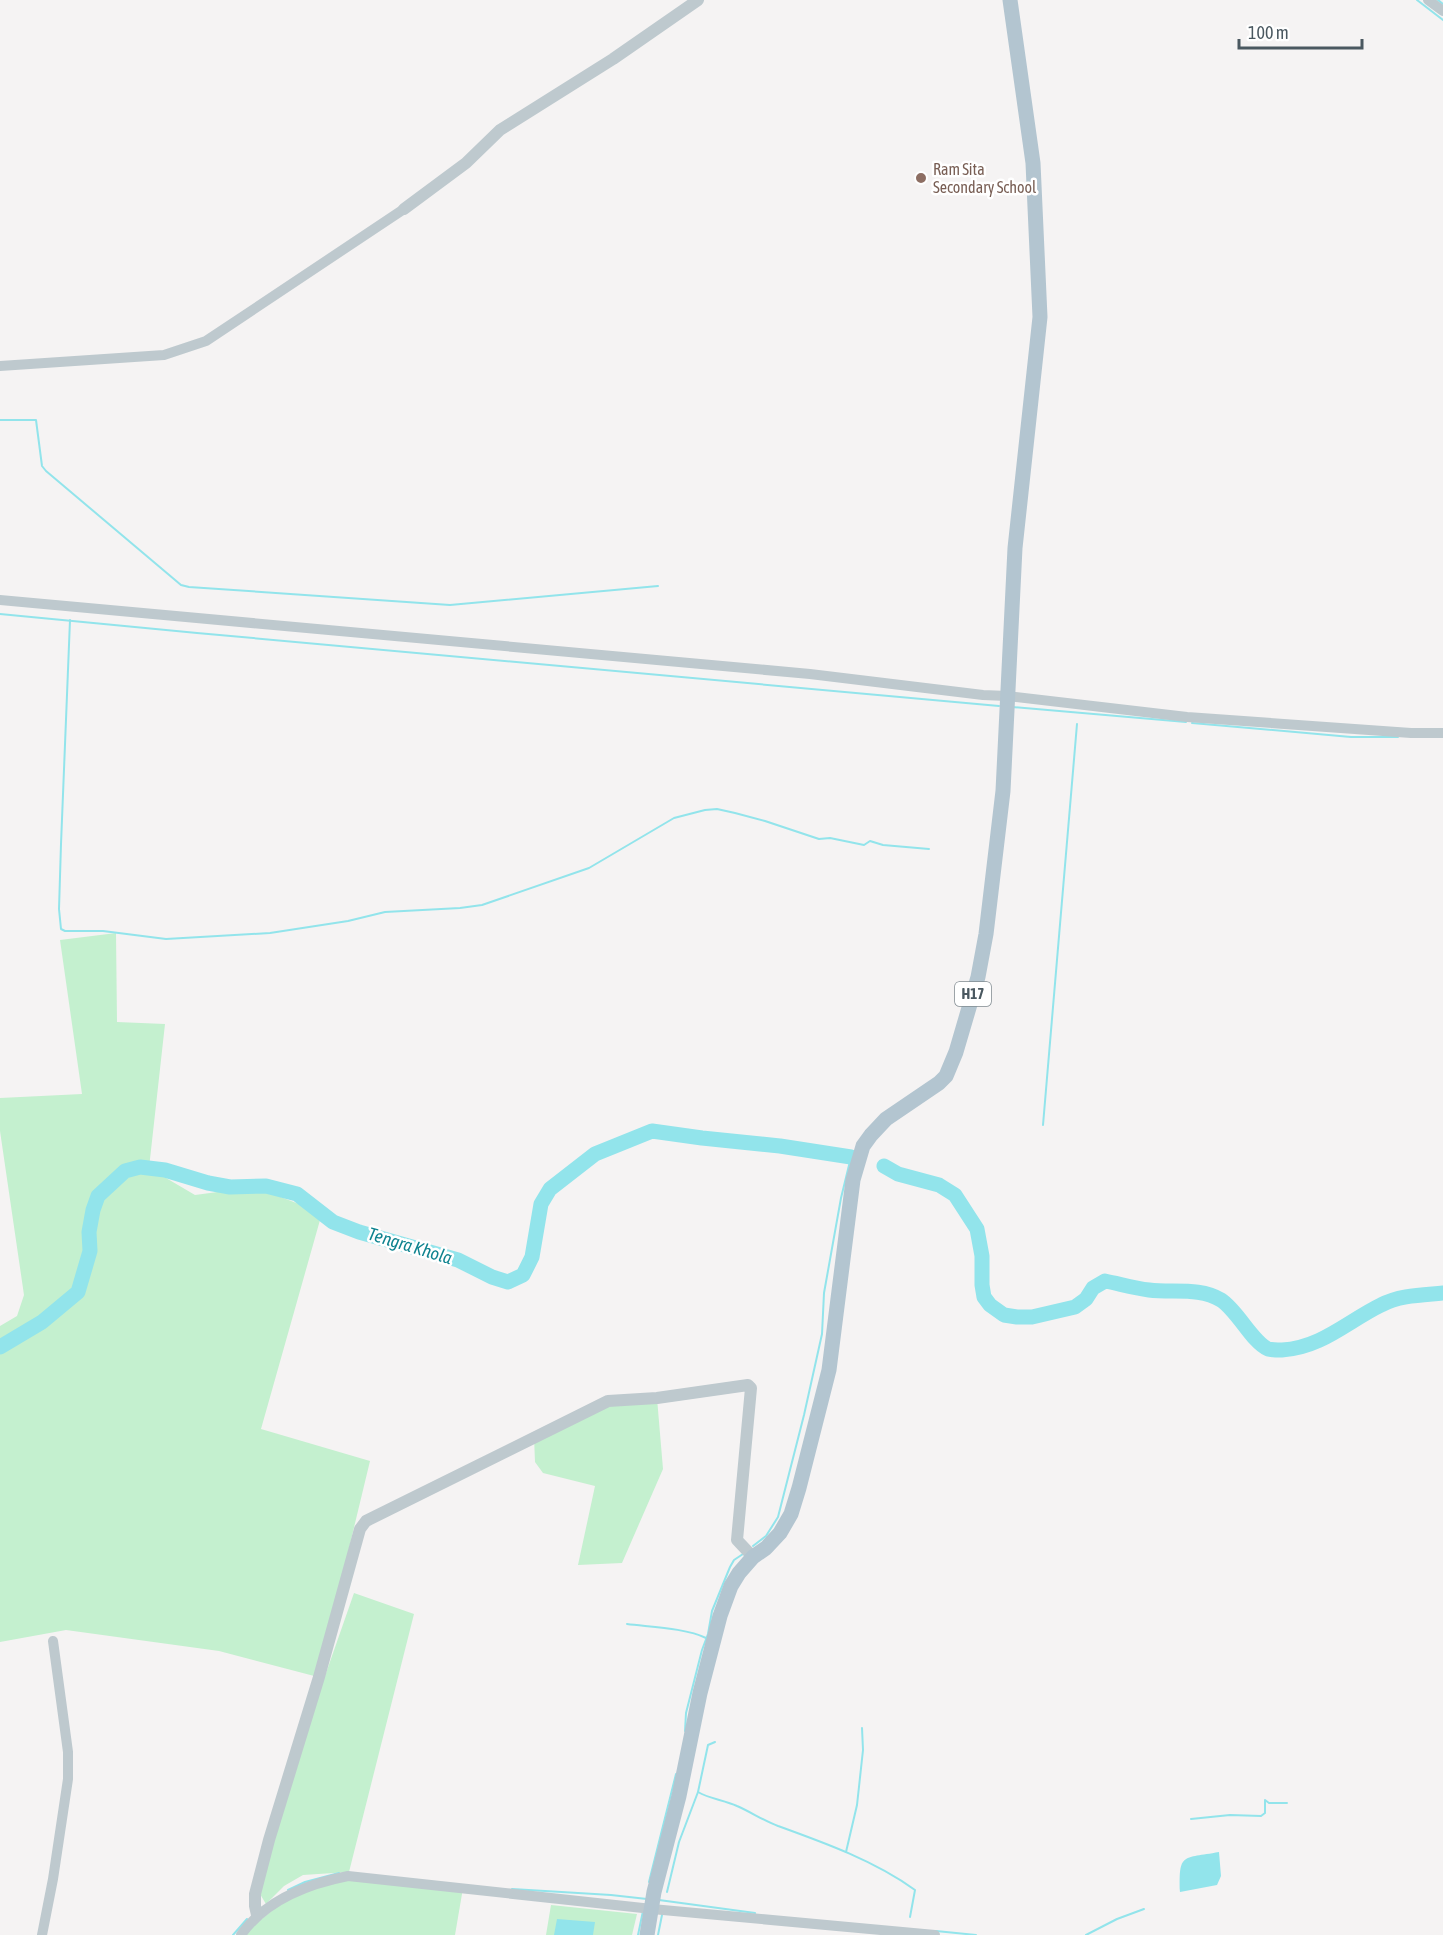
<svg xmlns="http://www.w3.org/2000/svg" width="1443" height="1935" font-family="'Asap Condensed',sans-serif">
	<style>
		.green { fill: #c4f0cf }
		.water { fill: #92e4eb }
		.lines { fill: none; stroke-linecap: round; stroke-linejoin: round }
		.stream { stroke: #92e4eb; stroke-width: 2 }
		.river { stroke: #92e4eb; stroke-width: 15 }
		.minor { stroke: #bec9ce; stroke-width: 10 }
		.tertiary { stroke: #bec9ce; stroke-width: 12 }
		.primary { stroke: #b3c5d0; stroke-width: 15 }
		.education-dot { fill: #8d6e63; stroke: #fff; stroke-width: 2 }
		.labels { text-anchor: middle; stroke-width: 5; stroke-linejoin: round; paint-order: stroke }
		.shield { fill: #fff; stroke: #808a90; stroke-width: 1.5 }
		.shield-label { font-size: 15px; font-weight: bold; fill: #4a5860 }
		.education-label { font-size: 16px; fill: #785e54; stroke: #fff; text-anchor: start }
		.water-label { font-size: 18px; font-style: italic; fill: #0f838f; stroke: #fff }
	</style>
	<rect width="100%" height="100%" fill="#f5f3f3"/>
	<!-- green -->
	<g class="green">
		<polygon points="116,933 117,1022 165,1024 149,1168 195,1195 255,1187 322,1213 261,1429 370,1461 318,1677 219,1651 66,1630 0,1642 0,1326 17,1316 24,1295 0,1131 0,1098 82,1094 60,940"/>
		<polygon points="657,1398 663,1469 622,1563 578,1565 595,1486 543,1473 535,1462 534,1437 608,1401"/>
		<polygon points="354,1593 414,1614 349,1872 303,1875 284,1886 266,1904 257,1889 297,1756"/>
		<polygon points="364,1877 463,1888 455,1935 242,1935 295,1892"/>
		<polygon points="551,1905 637,1914 632,1935 546,1935"/>
	</g>
	<!-- water -->
	<g class="water">
		<path d="M1219,1852L1221,1876L1217,1885L1180,1892C1179,1852 1182,1859 1219,1852Z"/>
		<polygon points="557,1919 595,1922 593,1935 554,1935"/>
	</g>
	<g class="lines">
		<!-- stream -->
		<g class="stream">
			<polyline points="1417,0 1443,20"/>
			<polyline points="1438,0 1443,4"/>
			<polyline points="0,420 36,420 42,466 46,471 181,585 189,587 450,605 658,586"/>
			<polyline points="0,614 197,633 999,706"/>
			<polyline points="70,620 61,844 59,909 61,929 65,931 103,931 166,939 270,933 348,921 385,912 460,908 482,905 589,868 674,818 705,810 717,809 735,813 765,821 819,839 830,838 864,845 870,841 883,845 929,849"/>
			<polyline points="1012,707 1186,722"/>
			<polyline points="1192,723 1351,737 1398,737"/>
			<polyline points="1043,1125 1077,724"/>
			<polyline points="753,1546 766,1536 778,1517 804,1415 822,1334 824,1293 841,1198 851,1157"/>
			<path d="M627,1624C650,1627 686,1628 706,1638"/>
			<polyline points="685,1731 686,1713 702,1650 708,1634 712,1611 730,1567 734,1560 743,1554"/>
			<path d="M698,1792C710,1799 724,1800 737,1806C751,1812 764,1821 778,1826C825,1843 875,1861 915,1890L910,1917"/>
			<polyline points="1191,1819 1230,1815 1261,1816 1265,1813 1265,1800 1269,1803 1287,1803"/>
			<polyline points="846,1852 857,1805 863,1750 862,1728"/>
			<polyline points="649,1882 676,1774"/>
			<polyline points="512,1889 611,1895 647,1899"/>
			<polyline points="288,1890 305,1882 339,1873"/>
			<polyline points="667,1892 679,1842 698,1792 708,1745 715,1742"/>
			<polyline points="659,1900 755,1913"/>
			<polyline points="936,1931 976,1935"/>
			<polyline points="233,1935 247,1919"/>
			<polyline points="638,1935 643,1911"/>
			<polyline points="658,1935 662,1915"/>
			<polyline points="1086,1935 1117,1919 1144,1909"/>
		</g>
		<!-- river -->
		<g class="river">
			<path d="M884,1166L898,1174L939,1185L955,1195L977,1229L982,1256V1285L984,1297L990,1305L1004,1315L1017,1317H1032L1075,1307L1086,1299L1093,1288L1105,1281C1120,1284 1134,1288 1149,1290C1173,1293 1200,1287 1221,1300C1238,1311 1252,1342 1268,1349C1272,1350 1278,1350 1282,1350C1321,1348 1348,1321 1381,1305C1400,1295 1422,1295 1443,1293"/>
			<polyline points="0,1347 42,1322 78,1292 90,1251 89,1232 93,1210 98,1196 125,1171 140,1167 165,1170 208,1183 230,1187 266,1186 297,1194 333,1222 359,1232 458,1260 492,1277 508,1282 523,1275 532,1257 541,1204 550,1189 595,1154 652,1131 702,1138 780,1146 851,1157"/>
		</g>
		<!-- minor -->
		<g class="minor">
			<polyline points="1428,0 1443,11"/>
			<polyline points="0,366 164,355 206,341 404,209"/>
			<polyline points="0,600 810,674 983,695 1007,696 1187,717 1411,733 1443,733"/>
			<polyline points="42,1935 53,1879 68,1779 68,1752 53,1641"/>
			<path d="M241,1935C265,1901 307,1884 348,1876L652,1909L935,1935"/>
		</g>
		<!-- tertiary -->
		<g class="tertiary">
			<polyline points="404,209 466,163 500,130 613,59 698,0"/>
			<polyline points="257,1915 255,1906 255,1894 269,1840 319,1677 360,1529 366,1521 608,1401 657,1398 748,1385 751,1388 737,1540 753,1557"/>
		</g>
		<!-- primary -->
		<polyline class="primary" points="647,1935 654,1892 679,1796 700,1693 720,1616 731,1586 739,1573 753,1557 766,1548 780,1533 791,1514 799,1488 829,1370 853,1180 863,1146 871,1135 886,1119 939,1083 946,1076 956,1052 978,977 986,934 1003,791 1015,548 1040,317 1033,163 1010,0"/>
	</g>
	<!-- markers -->
	<circle class="education-dot" cx="921" cy="178" r="6"/>
	<g class="labels">
		<!-- shield labels -->
		<rect class="shield" x="955" y="982" width="36" height="24" rx="4.5"/>
		<g class="shield-label">
			<text x="973" y="999">H17</text>
		</g>
		<!-- education labels -->
		<g class="education-label">
			<text x="933" y="175">Ram Sita<tspan x="933" dy="18">Secondary School</tspan></text>
		</g>
		<!-- water labels -->
		<g class="water-label">
			<text transform="translate(410 1246) rotate(17)" y="6">Tengra Khola</text>
		</g>
	</g>
	<!-- scale -->
	<path d="M1239 39v9h123v-9" fill="none" stroke="#4a5860" stroke-width="3"/>
	<text x="1248" y="39" font-size="18" fill="#4a5860" stroke="#ffffff" stroke-width="4.5" paint-order="stroke">100 m</text>
</svg>
